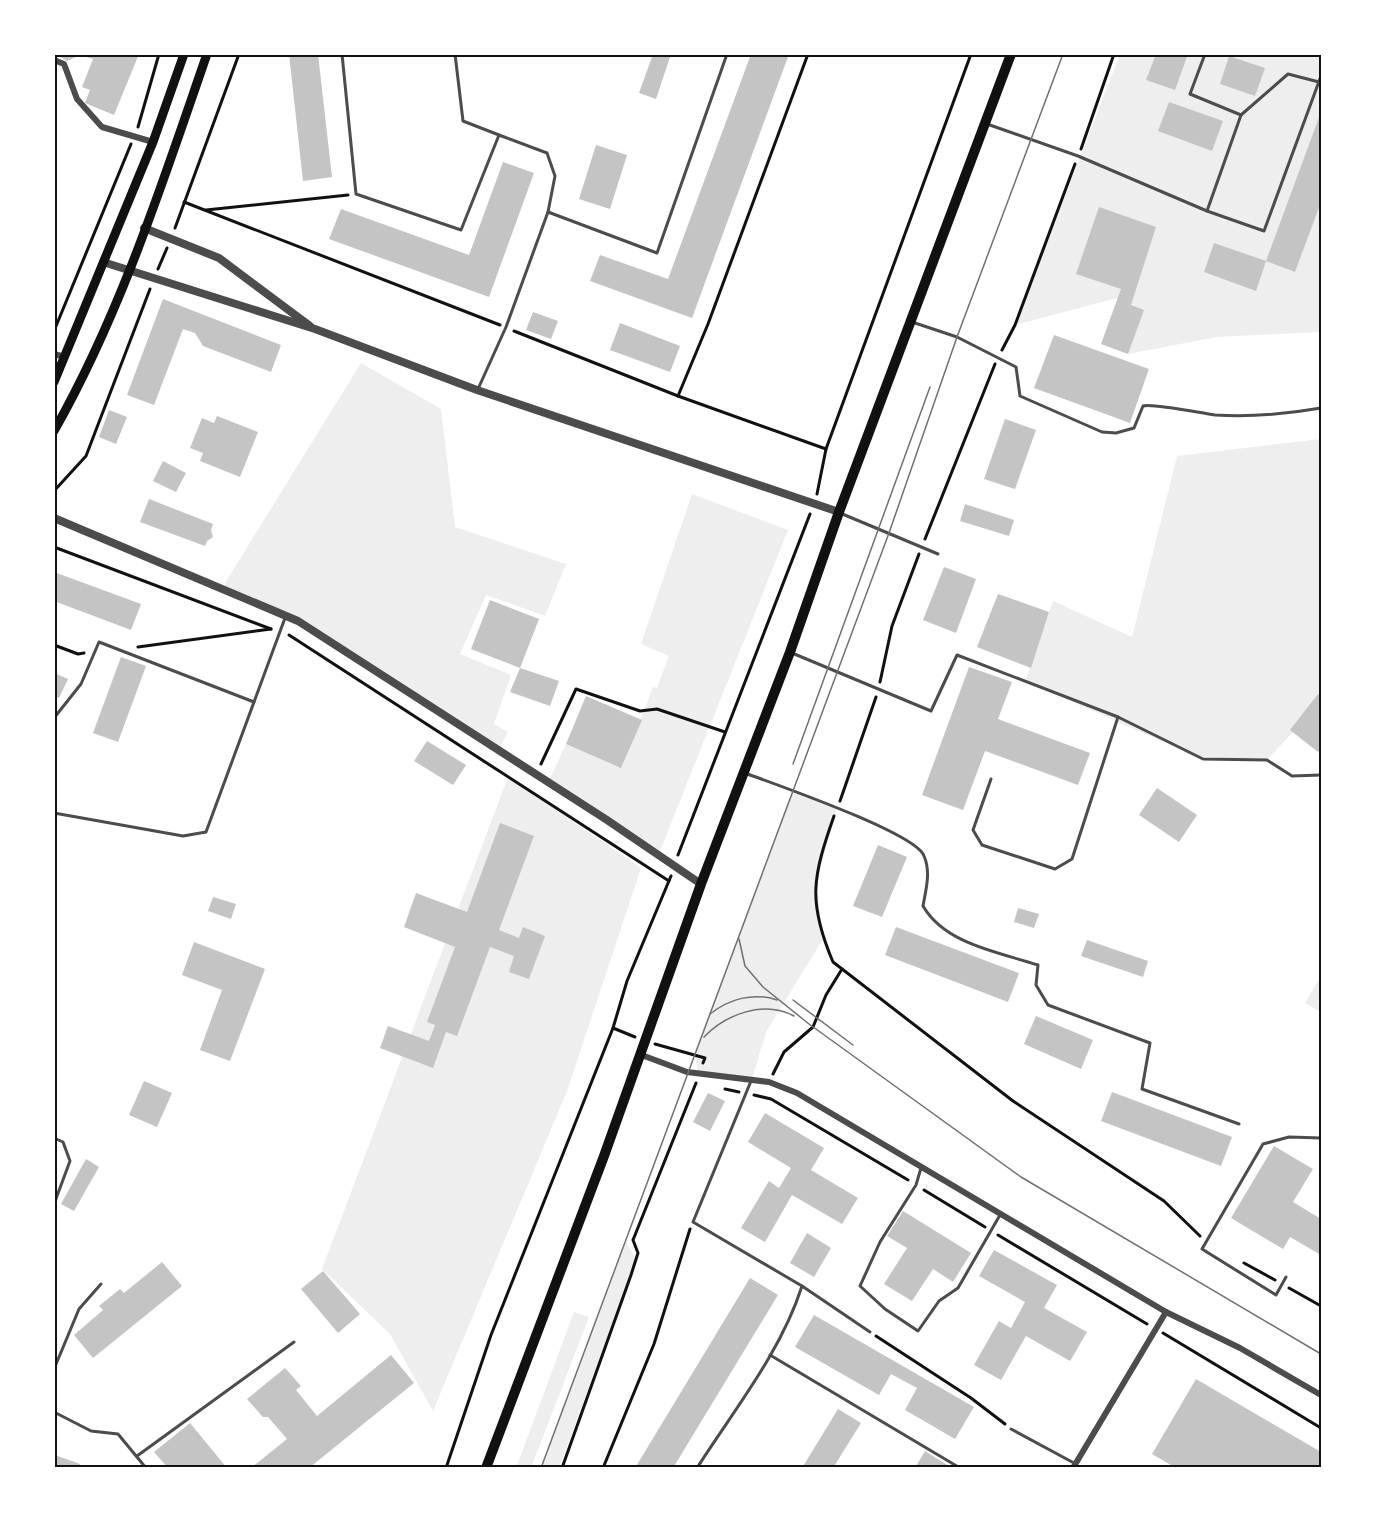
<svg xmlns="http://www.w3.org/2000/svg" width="1375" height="1522" font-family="'IBM Plex Sans',sans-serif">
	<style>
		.green { fill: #eee }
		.building { fill: #c4c4c4 }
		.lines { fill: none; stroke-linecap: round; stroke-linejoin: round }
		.path { stroke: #111; stroke-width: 3 }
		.service { stroke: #4c4c4c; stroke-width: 3 }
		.minor { stroke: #4c4c4c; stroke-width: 6 }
		.tertiary { stroke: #4c4c4c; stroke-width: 8 }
		.secondary { stroke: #111; stroke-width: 9 }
		.primary { stroke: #111; stroke-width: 10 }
		.tram { stroke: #707070; stroke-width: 1.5 }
		.neatline { fill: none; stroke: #111; stroke-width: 2 }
	</style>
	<rect width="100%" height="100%" fill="#fff"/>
	<!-- green -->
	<g class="green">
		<polygon points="1120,54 1321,54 1321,332 1217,337 1128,354 1117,298 1015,325"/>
		<polygon points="361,363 441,409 455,527 566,564 545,616 486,595 460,654 511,675 494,724 508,732 498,751 287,615 224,589 225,583"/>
		<polygon points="1321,439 1321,702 1267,760 1196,756 1025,681 1053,601 1132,637 1177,456"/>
		<polygon points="692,494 788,530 658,856 548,783 566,744 622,767 653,687 657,688 669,656 641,644"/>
		<polygon points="508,777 641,868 567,1091 433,1411 390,1334 322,1269"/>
		<polygon points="792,791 837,808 816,885 823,939 766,1032 752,1079 699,1074 694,1055"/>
		<polygon points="1321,976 1321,1012 1305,1003"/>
		<polygon points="626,1242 636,1259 559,1468 541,1468"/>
		<polygon points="574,1312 589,1317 531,1468 516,1468"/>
	</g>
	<!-- building -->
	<g class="building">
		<polygon points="56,54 139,54 114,115 85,103 90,90 82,87 93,59 80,55 67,61"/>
		<polygon points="289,54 318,54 332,177 303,181"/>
		<polygon points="653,54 671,54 656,99 639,93"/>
		<polygon points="751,54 789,54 692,318 590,281 600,255 668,279"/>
		<polygon points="1156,54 1188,54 1175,90 1146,80"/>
		<polygon points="1229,56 1265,68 1255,96 1220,84"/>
		<polygon points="1169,102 1223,121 1212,151 1158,131"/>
		<polygon points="1321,112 1321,202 1295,272 1266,261"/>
		<polygon points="596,145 627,155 610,209 579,199"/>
		<polygon points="503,162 534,173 489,297 329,239 341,209 469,255"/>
		<polygon points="1099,207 1156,227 1131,305 1144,310 1128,354 1101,344 1121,289 1076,274"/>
		<polygon points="1214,243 1266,261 1256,291 1204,272"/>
		<polygon points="163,299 281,345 271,372 203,346 195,333 183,329 154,405 127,395"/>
		<polygon points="533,312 558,321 551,339 526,330"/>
		<polygon points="620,323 680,346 670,372 610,350"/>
		<polygon points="1054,335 1149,369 1130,423 1034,388"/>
		<polygon points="109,410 127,417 116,444 99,437"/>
		<polygon points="217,416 258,432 240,477 200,461 203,453 190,448 202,418 214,423"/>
		<polygon points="1005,419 1036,430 1015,489 984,479"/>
		<polygon points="163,461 186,473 176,492 153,481"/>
		<polygon points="149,499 213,524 211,530 213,537 207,541 205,546 140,522"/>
		<polygon points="965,504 1014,520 1009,536 960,521"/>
		<polygon points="944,567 976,579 956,633 923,620"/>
		<polygon points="54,572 141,604 131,630 54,601"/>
		<polygon points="998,594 1049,612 1031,668 977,647"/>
		<polygon points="490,600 539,619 520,668 471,649"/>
		<polygon points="121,657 146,666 118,742 93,733"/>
		<polygon points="969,667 1012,682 998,719 1090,753 1078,785 985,751 963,810 922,795"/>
		<polygon points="520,668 559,681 550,706 510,692"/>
		<polygon points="54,673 68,679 59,698 54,696"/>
		<polygon points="1318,694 1321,697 1321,747 1318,752 1290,730"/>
		<polygon points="586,696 642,720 621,768 566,744"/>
		<polygon points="427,741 466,765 453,785 414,761"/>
		<polygon points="1157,788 1197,815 1179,842 1139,815"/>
		<polygon points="500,823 534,836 499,930 519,938 523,927 545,936 529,979 509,972 514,956 490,947 457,1036 446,1032 433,1068 380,1048 388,1026 429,1041 435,1025 427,1022 455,947 404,927 416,893 467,912"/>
		<polygon points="878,845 907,857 882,917 853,906"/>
		<polygon points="213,897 236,904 231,919 208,911"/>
		<polygon points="1018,908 1039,914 1034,928 1014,922"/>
		<polygon points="896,927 1019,973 1008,1002 885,955"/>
		<polygon points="1087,940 1148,961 1143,977 1081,956"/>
		<polygon points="194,942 265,969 230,1061 200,1050 222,990 182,975"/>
		<polygon points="1036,1016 1093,1040 1081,1069 1024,1044"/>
		<polygon points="144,1081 172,1093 157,1127 129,1115"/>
		<polygon points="1112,1092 1232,1137 1221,1166 1101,1121"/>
		<polygon points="708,1093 725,1101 710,1131 693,1122"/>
		<polygon points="765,1113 824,1148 811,1170 858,1198 842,1224 792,1195 765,1242 741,1228 769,1181 779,1188 791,1168 748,1142"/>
		<polygon points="1274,1146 1313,1169 1293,1202 1321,1219 1321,1255 1290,1237 1283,1249 1231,1218"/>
		<polygon points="86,1159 99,1167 74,1211 61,1204"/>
		<polygon points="903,1211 971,1253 953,1282 933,1269 912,1301 884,1284 907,1248 887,1236"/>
		<polygon points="807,1233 831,1248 814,1277 790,1263"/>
		<polygon points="994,1250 1057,1285 1044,1308 1087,1332 1070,1361 1026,1336 1001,1380 974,1365 999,1321 1011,1328 1025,1302 979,1276"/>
		<polygon points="162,1262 182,1286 93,1358 74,1335 103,1310 99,1306 120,1289 124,1293"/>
		<polygon points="323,1271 360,1314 338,1333 301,1289"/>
		<polygon points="750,1278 778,1295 673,1468 635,1468"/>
		<polygon points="814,1315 974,1407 955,1439 905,1410 917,1388 891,1374 879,1395 795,1347"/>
		<polygon points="391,1355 414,1383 309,1468 251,1468 287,1439 268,1417 263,1417 247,1399 285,1368 301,1386 296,1390 317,1416"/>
		<polygon points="1196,1379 1321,1452 1321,1468 1176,1468 1152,1454"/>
		<polygon points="838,1409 861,1423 833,1468 802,1468"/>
		<polygon points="190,1423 227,1468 168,1468 154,1452"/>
		<polygon points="925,1451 952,1468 915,1468"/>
		<polygon points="55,1455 80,1464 78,1468 54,1468"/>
	</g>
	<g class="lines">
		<!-- path -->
		<g class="path">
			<polyline points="138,127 159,54"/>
			<polyline points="1081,149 1114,54"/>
			<polyline points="184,202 500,325"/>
			<polyline points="206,210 348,195"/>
			<polyline points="175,228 239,54"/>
			<polyline points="158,269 167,248"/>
			<polyline points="54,331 131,144"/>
			<polyline points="514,331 678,396 826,449"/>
			<polyline points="1002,350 1015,325 1075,164"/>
			<polyline points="678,396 708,324 808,54"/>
			<polyline points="54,491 86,456 150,289"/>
			<polyline points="817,494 826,449 971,54"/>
			<polyline points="925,539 995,364"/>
			<polyline points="54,547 271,629"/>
			<polyline points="289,635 669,881"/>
			<polyline points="54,645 78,654 84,653"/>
			<polyline points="138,647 271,629"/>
			<polyline points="880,682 892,626 919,554"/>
			<polyline points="541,764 576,689 640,711 657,709 725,732"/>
			<polyline points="840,801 876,697"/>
			<path d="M834,816C813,876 807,901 833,962L1013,1101L1164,1201L1200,1236"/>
			<polyline points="678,855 810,514"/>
			<polyline points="613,1028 635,1037"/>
			<polyline points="655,1044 705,1058 703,1063"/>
			<polyline points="773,1074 784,1052 813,1027 826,995 842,969"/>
			<polyline points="725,1089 739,1092"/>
			<polyline points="754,1095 771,1099 908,1180"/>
			<polyline points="924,1190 985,1227"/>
			<polyline points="998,1235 1147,1324"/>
			<polyline points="1244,1263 1275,1280"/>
			<polyline points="1289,1288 1321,1306"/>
			<polyline points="1163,1333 1321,1428"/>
			<polyline points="876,1336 971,1398 1005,1424"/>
			<polyline points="446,1468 491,1335 613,1028 627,981 671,876"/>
			<polyline points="562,1468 631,1275 638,1253 633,1240 696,1083"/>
			<polyline points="603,1468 654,1344 690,1229"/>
		</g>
		<!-- service -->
		<g class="service">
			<polyline points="342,54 356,194 461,230 499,135 547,153 555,176 548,212 506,327 478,389"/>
			<polyline points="455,54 463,121 499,135"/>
			<polyline points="1241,115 1288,74 1319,82"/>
			<polyline points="987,124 1078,156 1207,211 1241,115 1190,94 1205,54"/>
			<polyline points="1207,211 1264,231 1321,76"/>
			<polyline points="548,212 657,253 727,54"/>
			<path d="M912,322L957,337L1016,367L1020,396L1102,432L1116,433L1134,428L1143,406C1152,403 1200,413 1215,415C1250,417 1287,414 1321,408"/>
			<polyline points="840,513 938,554"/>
			<polyline points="792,653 931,711 957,655 1118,717 1203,759 1267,760 1292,776 1321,775"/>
			<polyline points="54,718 81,684 99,642 254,702"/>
			<path d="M745,773C774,784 916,833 924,856C931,872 926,889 923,906C945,944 998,952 1038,965L1036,985L1048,1005L1150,1043L1142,1089L1239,1124"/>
			<polyline points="991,779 973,830 982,845 1055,869 1072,859 1118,717"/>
			<polyline points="54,813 183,836 206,832 285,618"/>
			<polyline points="54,1138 63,1142 70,1161 54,1204"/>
			<polyline points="921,1168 916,1185 880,1242 860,1286 885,1309 918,1331 939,1301 958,1288 1000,1215"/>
			<polyline points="1286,1277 1276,1295 1202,1249 1263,1144 1289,1137 1321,1138"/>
			<polyline points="802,1286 870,1332"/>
			<polyline points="770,1355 960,1468"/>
			<polyline points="54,1369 79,1309 101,1284"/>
			<polyline points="54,1412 91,1431 118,1434 146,1468"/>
			<polyline points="1011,1429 1074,1463"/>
			<polyline points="137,1456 294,1342"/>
			<path d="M697,1468C734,1410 781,1352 802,1286L693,1222L751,1081"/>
		</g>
		<!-- minor -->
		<g class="minor">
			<polyline points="54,60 64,64 77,99 102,127 153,142"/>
			<polyline points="54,354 65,357"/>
			<polyline points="639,1054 687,1072 769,1082 797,1093 1166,1312 1240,1348 1321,1395"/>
			<polyline points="1073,1468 1166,1312"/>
		</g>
		<!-- tertiary -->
		<g class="tertiary">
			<polyline points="144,228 219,258 310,326"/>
			<polyline points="103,262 315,329 477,390 839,512"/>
			<polyline points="54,518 298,621 607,820 701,884"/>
		</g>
		<!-- secondary -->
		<g class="secondary">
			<polyline points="54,382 153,142 184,54"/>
			<path d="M54,431C121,313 163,181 207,54"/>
		</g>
		<!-- primary -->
		<polyline class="primary" points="486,1468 604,1156 701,884 790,652 839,512 1011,54"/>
		<!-- tram -->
		<g class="tram">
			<polyline points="793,764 930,387"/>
			<polyline points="739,939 745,966 763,987 809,1024 1021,1177 1321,1354"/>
			<polyline points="793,1000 853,1045"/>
			<path d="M710,1014C729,999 753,992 777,1000"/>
			<path d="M704,1037C726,1014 764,1000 794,1016"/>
			<polyline points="541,1468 889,533 957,337 1063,54"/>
		</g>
	</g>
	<!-- border -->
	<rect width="1375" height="1522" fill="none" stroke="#ffffff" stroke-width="111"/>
	<rect x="56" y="56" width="1264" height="1410" class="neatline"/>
</svg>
